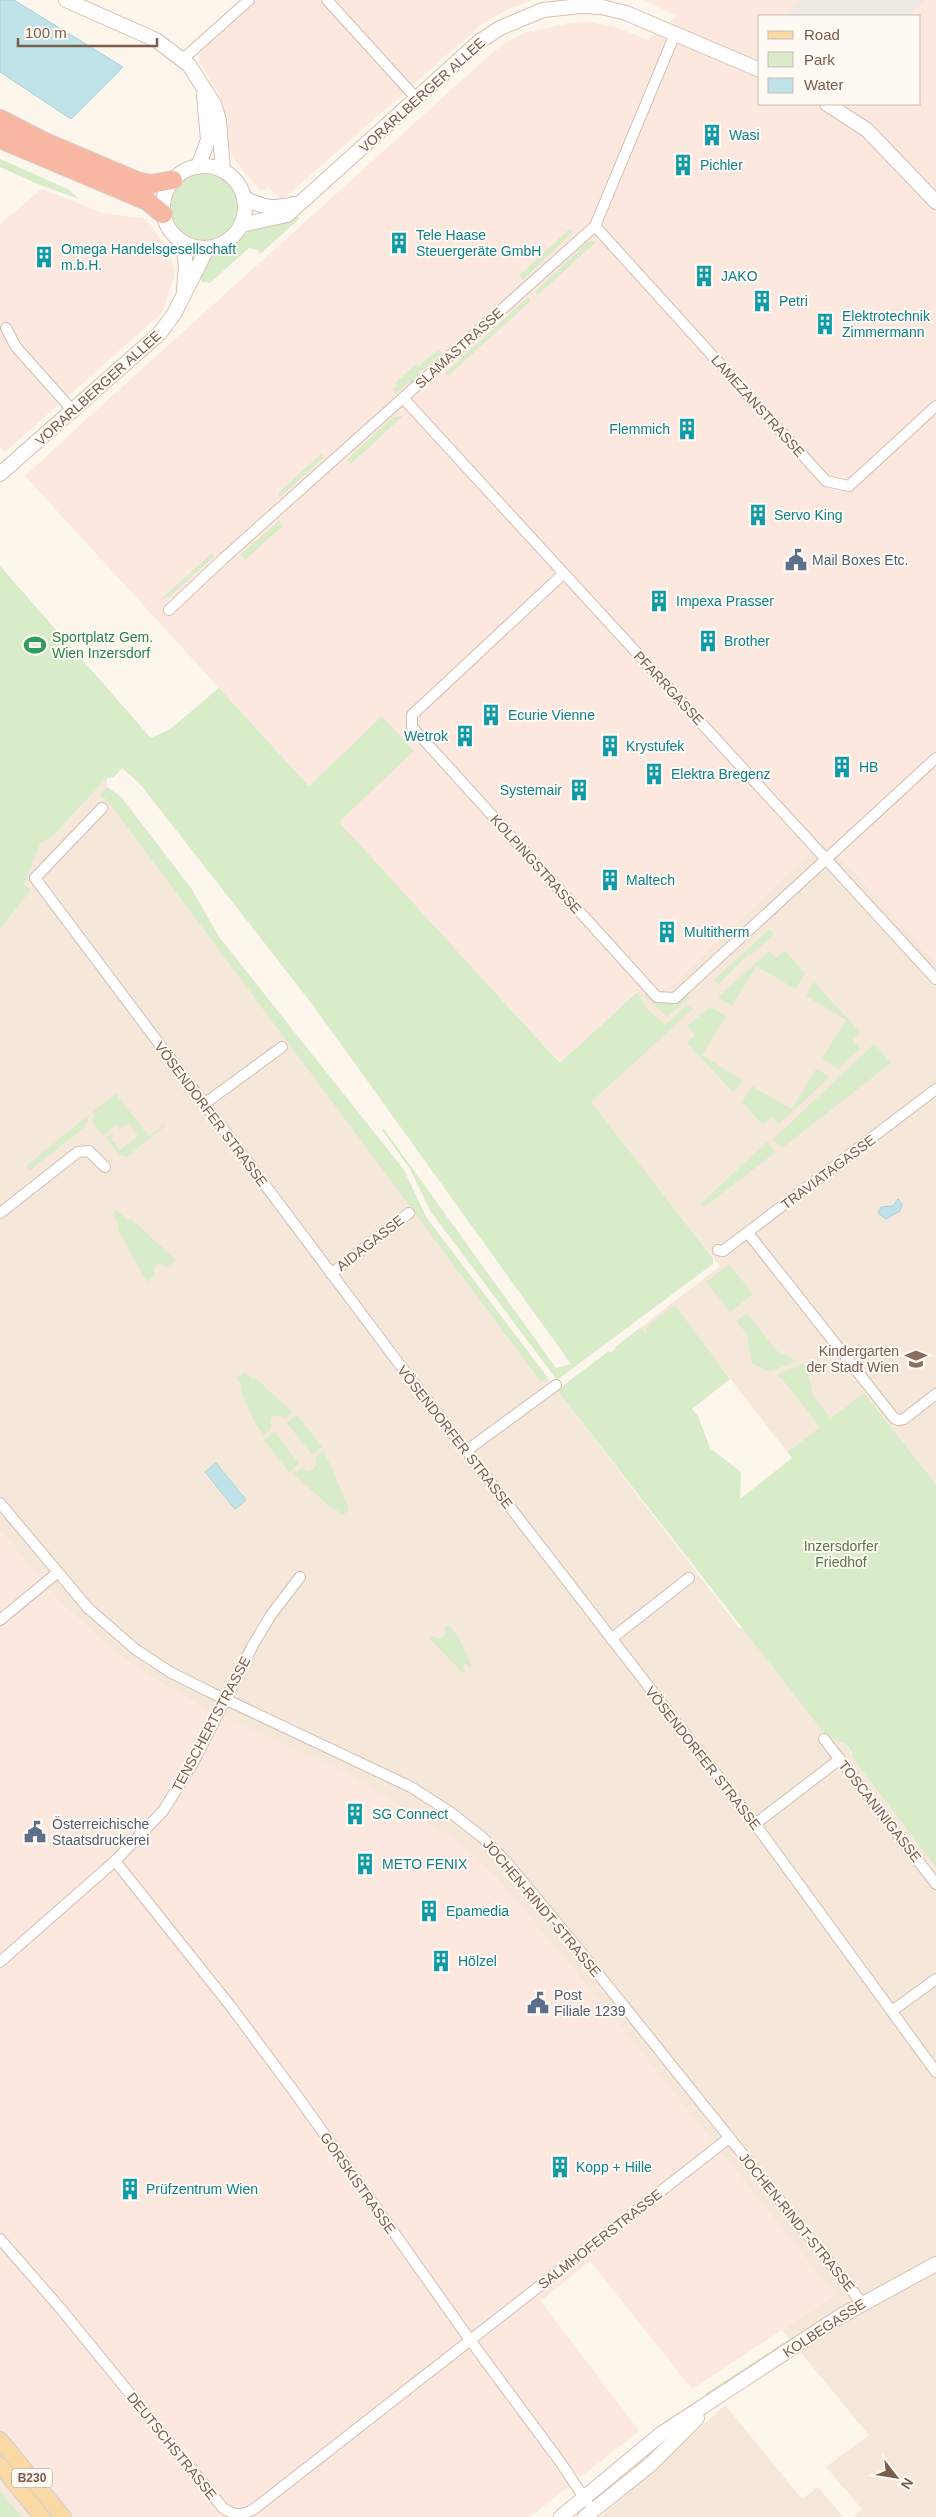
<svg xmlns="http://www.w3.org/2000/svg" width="936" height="2517" font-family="Arial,sans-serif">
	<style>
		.residential { fill: #f5e8da }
		.commercial { fill: #fde8e0; fill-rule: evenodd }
		.industrial { fill: #efe9e4 }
		.green { fill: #d8ecc9 }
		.water { fill: #bfe3e8; stroke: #a5d3da }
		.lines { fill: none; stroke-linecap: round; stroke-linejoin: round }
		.street-casing { stroke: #d1beb0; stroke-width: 12 }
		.secondary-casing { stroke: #d6c0b0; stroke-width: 16 }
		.primary-casing { stroke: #dad1cd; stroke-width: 18 }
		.highway-casing { stroke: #dad1cd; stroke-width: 20 }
		.street { stroke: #fff; stroke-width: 10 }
		.secondary { stroke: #fff; stroke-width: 14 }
		.primary { stroke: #fbd9a5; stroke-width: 15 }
		.highway { stroke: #f7b7a3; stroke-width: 18 }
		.labels { text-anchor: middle; stroke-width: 4; stroke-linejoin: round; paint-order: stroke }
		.shield { fill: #fffaf3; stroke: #a28b7f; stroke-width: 1 }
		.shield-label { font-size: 12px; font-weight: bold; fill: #7a5c4d }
		.street-label { font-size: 14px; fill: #7a5c4d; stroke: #fffaf3 }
		.culture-label { font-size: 14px; fill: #0d838f; stroke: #fffaf3; text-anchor: start }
		.service-label { font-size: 14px; fill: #4e5e75; stroke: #fffaf3; text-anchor: start }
		.leisure-label { font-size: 14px; fill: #27864d; stroke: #fffaf3; text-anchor: start }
		.education-label { font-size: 14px; fill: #785e54; stroke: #fffaf3; text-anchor: end }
		.park-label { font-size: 14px; fill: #537a41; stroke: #fffaf3 }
	</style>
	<rect width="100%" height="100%" fill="#fdf6ec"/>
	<!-- residential -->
	<g class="residential">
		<polygon points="107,778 107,787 121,797 191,888 219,937 404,1170 426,1217 557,1390 740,1629 749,1623 936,1860 936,2517 853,2517 862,2509 826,2467 869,2435 782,2330 834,2296 208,1710 147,1675 103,1642 59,1601 0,1530 0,929 30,891 24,884 41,841 51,838"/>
		<polygon points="824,839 936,962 936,1484 867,1396 792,1458 715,1359 684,1383 640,1328 720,1266 588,1099 665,1026 647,1008 637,992 670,987"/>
		<polygon points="725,2405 802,2499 818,2487 843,2517 600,2517"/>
		<polygon points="0,2463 46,2517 0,2517"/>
	</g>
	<!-- commercial -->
	<g class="commercial">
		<polygon points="245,0 533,0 506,10 480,26 282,200 268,187 264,190 259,189 233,158 229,147 228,120 222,102 214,85 201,65 198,59 200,53 193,47"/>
		<path d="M644,0H936V962L824,839L670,987L636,992L561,1063L338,822L413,751L382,717L309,786L25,476L91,415L491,54L508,41L527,32L571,23L590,22L615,27L648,40L677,16ZM760,16H920V104H760Z"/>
		<polygon points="42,189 103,213 143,218 149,222 170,255 174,269 174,277 162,313 5,452 0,447 0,224"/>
		<polygon points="0,1530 59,1601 103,1642 147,1675 208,1710 346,1772 459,1842 500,1881 612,2015 835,2295 692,2389 590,2261 541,2301 639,2431 530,2517 46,2517 0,2463"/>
	</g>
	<!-- industrial -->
	<polygon class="industrial" points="802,0 925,0 907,16 784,16"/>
	<!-- green -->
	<g class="green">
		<polygon points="0,159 68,189 79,199 40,185 0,167"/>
		<circle cx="204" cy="207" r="33"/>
		<polygon points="297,216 300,218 260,254 257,250 249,248 210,283 202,282 200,277 211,256 227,251 252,228"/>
		<polygon points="569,229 573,232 523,280 519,276"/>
		<polygon points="597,241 538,295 535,292 587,242"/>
		<polygon points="528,297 531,301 448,376 445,373"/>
		<polygon points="439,349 442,353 419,373 421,376 412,385 409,382 396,394 393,389 397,386 395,383 416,364 419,366"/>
		<polygon points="403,416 351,464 347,460 393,417"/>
		<polygon points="321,454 324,457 280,497 278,493"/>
		<polygon points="279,521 283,526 245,560 240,555"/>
		<polygon points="212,553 215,556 170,596 160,600"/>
		<polygon points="0,566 151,738 169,730 219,688 309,786 382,716 414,751 339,822 560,1063 637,992 647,1008 665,1025 687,1005 693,1009 591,1102 713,1258 713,1264 557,1380 431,1212 410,1169 382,1130 384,1129 556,1368 571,1364 312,1004 140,784 122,768 114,777 107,778 51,838 41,842 24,884 31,890 0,929"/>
		<polygon points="107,787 121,797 191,888 219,937 404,1170 426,1217 548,1378 541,1382 107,800 99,795"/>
		<polygon points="769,929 774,934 751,955 748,955 719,984 713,981"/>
		<polygon points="769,951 776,958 785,951 805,973 796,989 756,966 732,1006 718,997"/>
		<polygon points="814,982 860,1032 853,1040 860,1049 838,1069 822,1059 846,1020 806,996"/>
		<path d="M646,993C663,1002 670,1009 687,995L690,997L667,1017L644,995Z"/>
		<polygon points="710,1007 726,1016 702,1055 742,1080 734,1093 687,1043 695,1035 687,1026"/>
		<polygon points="874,1044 891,1063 782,1148 773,1139"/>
		<polygon points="816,1069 830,1077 779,1124 772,1117 763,1125 742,1102 752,1086 792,1109"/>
		<polygon points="116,1094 149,1136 164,1125 165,1126 127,1157 120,1155 106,1138 112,1133 114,1136 111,1139 120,1150 138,1136 129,1123 119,1129 116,1125 103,1136 92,1122 94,1116 93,1111"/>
		<polygon points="90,1114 85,1127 29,1171 26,1166"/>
		<polygon points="767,1142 776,1152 704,1207 700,1204"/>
		<polygon points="116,1210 128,1220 131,1219 176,1260 167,1267 158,1264 153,1270 154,1276 147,1282 117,1228 119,1227 113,1214"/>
		<polygon points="729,1264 753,1294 730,1312 706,1282"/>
		<polygon points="675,1305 730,1379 692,1409 698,1416 710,1448 741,1472 740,1499 792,1458 788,1452 820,1427 782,1379 776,1375 803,1364 807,1367 813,1396 831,1418 863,1394 866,1395 936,1484 936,1867 852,1757 852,1752 843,1742 841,1743 824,1733 557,1390 609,1351 610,1353 616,1348 615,1347 640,1328 646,1334 647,1326"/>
		<polygon points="747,1313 777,1351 797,1361 770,1372 752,1363 747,1334 736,1321"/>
		<polygon points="245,1372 252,1379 254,1377 293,1412 285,1418 282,1416 274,1416 271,1419 271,1429 264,1435 254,1422 240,1388 242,1387 237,1378"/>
		<polygon points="297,1415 322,1447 312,1455 287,1423"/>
		<polygon points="275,1432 299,1464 289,1472 264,1440"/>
		<path d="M323,1451C334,1470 341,1491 349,1510L343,1515L335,1509L334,1510L293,1474L302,1468L308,1471L314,1469L317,1464L315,1458Z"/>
		<polygon points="449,1625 459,1638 472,1667 470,1668 466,1664 464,1665 462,1668 465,1671 463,1673 430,1639 432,1636 442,1639 446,1633 445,1626"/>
		<polygon points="794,2336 795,2339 710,2397 705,2394"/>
		<polygon points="0,2491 22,2517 0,2517"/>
	</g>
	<!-- water -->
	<g class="water">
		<polygon points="0,0 14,0 123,67 71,119 0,72"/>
		<polygon points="898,1199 902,1204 900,1211 886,1219 878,1213 881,1207 893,1206"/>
		<polygon points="216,1463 246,1500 235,1509 205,1472"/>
	</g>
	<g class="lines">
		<!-- street casing -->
		<g class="street-casing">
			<g id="street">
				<polyline points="327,0 417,99"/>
				<polyline points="183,59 249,0"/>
				<polyline points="595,226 826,481 849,486 936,406"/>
				<polyline points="6,328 16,347 74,412"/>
				<polyline points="403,398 936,979"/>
				<polyline points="563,574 412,715 412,727 657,997 675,998 936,758"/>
				<polyline points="169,610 223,559 595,226 675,34"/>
				<polyline points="102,808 35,878 397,1361 755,1824 936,2072"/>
				<polyline points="204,1104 282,1047"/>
				<polyline points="0,1213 78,1152 89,1151 105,1167"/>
				<polyline points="748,1233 894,1418 898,1420 904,1419 936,1394"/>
				<polyline points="718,1250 723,1251 936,1089"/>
				<polyline points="331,1274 409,1213"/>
				<polyline points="466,1451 556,1385"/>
				<polyline points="0,1503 88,1608 135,1649 170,1672 210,1692 411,1787 450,1812 482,1837 509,1865 571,1940 862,2303"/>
				<polyline points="0,1620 57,1573"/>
				<polyline points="611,1639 689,1578"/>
				<polyline points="824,1739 936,1884"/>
				<polyline points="755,1824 840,1759"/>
				<polyline points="115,1861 232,2008 298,2097 470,2340 561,2463 587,2502"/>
				<polyline points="0,1962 115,1861 163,1811 193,1763 253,1645 271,1615 300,1577"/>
				<polyline points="892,2011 936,1979"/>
				<path d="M0,2239L61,2309L223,2508C235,2516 241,2516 254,2509L729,2138"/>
			</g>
		</g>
		<!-- secondary casing -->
		<g class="secondary-casing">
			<g id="secondary">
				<polyline points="66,0 156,40 189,65 214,104 219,120 223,171"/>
				<polyline points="827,104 867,130 936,202"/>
				<circle cx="204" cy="207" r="41"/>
				<polyline points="198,167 208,140 204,95"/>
				<path d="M244,198C262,207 274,210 294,204"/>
				<polyline points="241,225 287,215 479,42 500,28 543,10 581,6 602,7 626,13 760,70"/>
				<polyline points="183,243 186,266 184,290"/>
				<polyline points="0,474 160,333 174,314 207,249"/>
				<polyline points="561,2517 661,2434 839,2317 936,2264"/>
				<polyline points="585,2517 651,2464 697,2418"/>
			</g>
		</g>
		<!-- primary casing -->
		<g class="primary-casing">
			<g id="primary">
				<polyline points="0,2440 63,2517"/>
				<polyline points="0,2465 42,2517"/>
			</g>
		</g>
		<!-- highway casing -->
		<g class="highway-casing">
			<g id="highway">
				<polyline points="0,119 45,142 137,181 151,184 173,180"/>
				<polyline points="0,139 147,201 163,214"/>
			</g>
		</g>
		<!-- street -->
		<use href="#street" class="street"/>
		<!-- secondary -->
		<use href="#secondary" class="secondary"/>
		<!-- primary -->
		<use href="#primary" class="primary"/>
		<!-- highway -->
		<use href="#highway" class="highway"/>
	</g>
	<!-- icons -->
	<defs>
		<g id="building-bare" transform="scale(1.725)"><path d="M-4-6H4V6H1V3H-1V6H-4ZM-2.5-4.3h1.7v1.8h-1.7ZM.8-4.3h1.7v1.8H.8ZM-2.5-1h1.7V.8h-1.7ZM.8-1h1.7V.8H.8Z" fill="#0f9aa8" stroke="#fffaf3" stroke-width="2.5" paint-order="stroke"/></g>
		<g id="civic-bare" transform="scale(1.725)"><path d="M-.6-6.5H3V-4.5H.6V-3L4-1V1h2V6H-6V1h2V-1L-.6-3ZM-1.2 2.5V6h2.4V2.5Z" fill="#5c6f8a" stroke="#fffaf3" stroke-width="2.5" paint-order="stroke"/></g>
		<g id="stadium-bare" transform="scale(1.725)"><path d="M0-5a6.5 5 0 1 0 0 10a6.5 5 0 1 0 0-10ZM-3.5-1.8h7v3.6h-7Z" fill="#2e9e5b" stroke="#fffaf3" stroke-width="2.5" paint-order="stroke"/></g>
		<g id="school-bare" transform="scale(1.725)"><path d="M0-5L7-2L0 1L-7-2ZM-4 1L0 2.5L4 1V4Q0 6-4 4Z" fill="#8d6e63" stroke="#fffaf3" stroke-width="2.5" paint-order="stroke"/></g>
	</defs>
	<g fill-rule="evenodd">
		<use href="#building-bare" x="712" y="135"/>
		<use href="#building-bare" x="683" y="165"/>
		<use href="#building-bare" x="399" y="243"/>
		<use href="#building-bare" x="44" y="257"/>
		<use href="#building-bare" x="704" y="276"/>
		<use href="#building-bare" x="762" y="301"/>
		<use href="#building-bare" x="825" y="324"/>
		<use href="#building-bare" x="687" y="429"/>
		<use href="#building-bare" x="758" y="515"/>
		<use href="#civic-bare" x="796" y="560"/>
		<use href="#building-bare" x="659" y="601"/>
		<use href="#building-bare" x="708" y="641"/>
		<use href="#stadium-bare" x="35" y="645"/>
		<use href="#building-bare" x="491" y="715"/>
		<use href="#building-bare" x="465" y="736"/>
		<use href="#building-bare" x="610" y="746"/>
		<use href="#building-bare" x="842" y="767"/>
		<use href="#building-bare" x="654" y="774"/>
		<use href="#building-bare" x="579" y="790"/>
		<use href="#building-bare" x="610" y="880"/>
		<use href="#building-bare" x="667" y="932"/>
		<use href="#school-bare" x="916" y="1359"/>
		<use href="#building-bare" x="355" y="1814"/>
		<use href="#civic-bare" x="35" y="1832"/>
		<use href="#building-bare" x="365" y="1864"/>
		<use href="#building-bare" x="429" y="1911"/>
		<use href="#building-bare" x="441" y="1961"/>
		<use href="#civic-bare" x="538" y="2003"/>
		<use href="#building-bare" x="560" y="2167"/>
		<use href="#building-bare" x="130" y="2189"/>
	</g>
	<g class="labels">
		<!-- shield labels -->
		<rect class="shield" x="12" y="2468.5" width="40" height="19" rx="4"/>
		<g class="shield-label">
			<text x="32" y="2482">B230</text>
		</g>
		<!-- street labels -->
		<g class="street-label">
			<text transform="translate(422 95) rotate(-42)" y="5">VORARLBERGER ALLEE</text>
			<text transform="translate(459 348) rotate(-42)" y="5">SLAMASTRASSE</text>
			<text transform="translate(98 388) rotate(-42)" y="5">VORARLBERGER ALLEE</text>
			<text transform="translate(758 406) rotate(48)" y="5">LAMEZANSTRASSE</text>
			<text transform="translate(669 688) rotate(47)" y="5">PFARRGASSE</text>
			<text transform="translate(536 864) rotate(48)" y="5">KOLPINGSTRASSE</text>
			<text transform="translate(211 1114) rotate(53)" y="5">VÖSENDORFER STRASSE</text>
			<text transform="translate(828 1172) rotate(-37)" y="5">TRAVIATAGASSE</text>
			<text transform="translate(370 1243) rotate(-38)" y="5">AIDAGASSE</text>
			<text transform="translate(455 1437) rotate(52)" y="5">VÖSENDORFER STRASSE</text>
			<text transform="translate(211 1724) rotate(-62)" y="5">TENSCHERTSTRASSE</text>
			<text transform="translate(703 1758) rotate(52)" y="5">VÖSENDORFER STRASSE</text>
			<text transform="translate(880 1811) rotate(52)" y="5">TOSCANINIGASSE</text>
			<text transform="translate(542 1908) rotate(50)" y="5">JOCHEN-RINDT-STRASSE</text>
			<text transform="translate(358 2183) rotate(55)" y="5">GORSKISTRASSE</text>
			<text transform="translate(797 2222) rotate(51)" y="5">JOCHEN-RINDT-STRASSE</text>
			<text transform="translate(600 2239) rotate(-38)" y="5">SALMHOFERSTRASSE</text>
			<text transform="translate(824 2328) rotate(-33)" y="5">KOLBEGASSE</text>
			<text transform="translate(172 2446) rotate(51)" y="5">DEUTSCHSTRASSE</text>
		</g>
		<!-- culture labels -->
		<g class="culture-label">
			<text x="729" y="140">Wasi</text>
			<text x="700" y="170">Pichler</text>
			<text x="416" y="240">Tele Haase<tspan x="416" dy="16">Steuergeräte GmbH</tspan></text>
			<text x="61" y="254">Omega Handelsgesellschaft<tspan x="61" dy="16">m.b.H.</tspan></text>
			<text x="721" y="281">JAKO</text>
			<text x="779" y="306">Petri</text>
			<text x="842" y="321">Elektrotechnik<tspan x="842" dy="16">Zimmermann</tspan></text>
			<text x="670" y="434" text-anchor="end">Flemmich</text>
			<text x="774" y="520">Servo King</text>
			<text x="676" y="606">Impexa Prasser</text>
			<text x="724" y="646">Brother</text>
			<text x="508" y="720">Ecurie Vienne</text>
			<text x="448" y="741" text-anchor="end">Wetrok</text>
			<text x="626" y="751">Krystufek</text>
			<text x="859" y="772">HB</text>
			<text x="671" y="779">Elektra Bregenz</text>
			<text x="562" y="795" text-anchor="end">Systemair</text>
			<text x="626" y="885">Maltech</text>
			<text x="684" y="937">Multitherm</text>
			<text x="372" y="1819">SG Connect</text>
			<text x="382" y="1869">METO FENIX</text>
			<text x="446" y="1916">Epamedia</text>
			<text x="458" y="1966">Hölzel</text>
			<text x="576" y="2172">Kopp + Hille</text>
			<text x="146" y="2194">Prüfzentrum Wien</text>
		</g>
		<!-- service labels -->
		<g class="service-label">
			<text x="812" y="565">Mail Boxes Etc.</text>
			<text x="52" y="1829">Österreichische<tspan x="52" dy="16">Staatsdruckerei</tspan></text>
			<text x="554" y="2000">Post<tspan x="554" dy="16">Filiale 1239</tspan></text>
		</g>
		<!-- leisure labels -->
		<g class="leisure-label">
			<text x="52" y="642">Sportplatz Gem.<tspan x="52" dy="16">Wien Inzersdorf</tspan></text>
		</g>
		<!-- education labels -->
		<g class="education-label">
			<text x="899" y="1356">Kindergarten<tspan x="899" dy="16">der Stadt Wien</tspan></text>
		</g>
		<!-- park labels -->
		<g class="park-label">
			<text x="841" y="1551">Inzersdorfer<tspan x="841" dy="16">Friedhof</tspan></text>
		</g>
	</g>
	<!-- legend -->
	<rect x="758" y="15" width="162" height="90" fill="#fffaf3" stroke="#cabbb1"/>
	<rect x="768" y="31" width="25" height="8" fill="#fbd9a5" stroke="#cabbb1"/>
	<text x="804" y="40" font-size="15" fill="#7a5c4d">Road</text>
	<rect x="768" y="52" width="25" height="15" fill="#d8ecc9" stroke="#cabbb1"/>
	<text x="804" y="65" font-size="15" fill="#7a5c4d">Park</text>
	<rect x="768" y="78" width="25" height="15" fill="#bfe3e8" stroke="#cabbb1"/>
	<text x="804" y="90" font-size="15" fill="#7a5c4d">Water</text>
	<!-- north arrow -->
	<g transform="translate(896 2477) rotate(121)" stroke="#fffaf3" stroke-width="4" paint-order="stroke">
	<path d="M0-4L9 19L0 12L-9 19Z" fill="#7a5c4d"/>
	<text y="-8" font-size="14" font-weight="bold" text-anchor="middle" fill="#7a5c4d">N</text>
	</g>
	<!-- scale -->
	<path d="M18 38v8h139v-8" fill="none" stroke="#7a5c4d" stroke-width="2.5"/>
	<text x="25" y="38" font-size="15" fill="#7a5c4d" stroke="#fffaf3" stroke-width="4" paint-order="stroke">100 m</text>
</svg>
